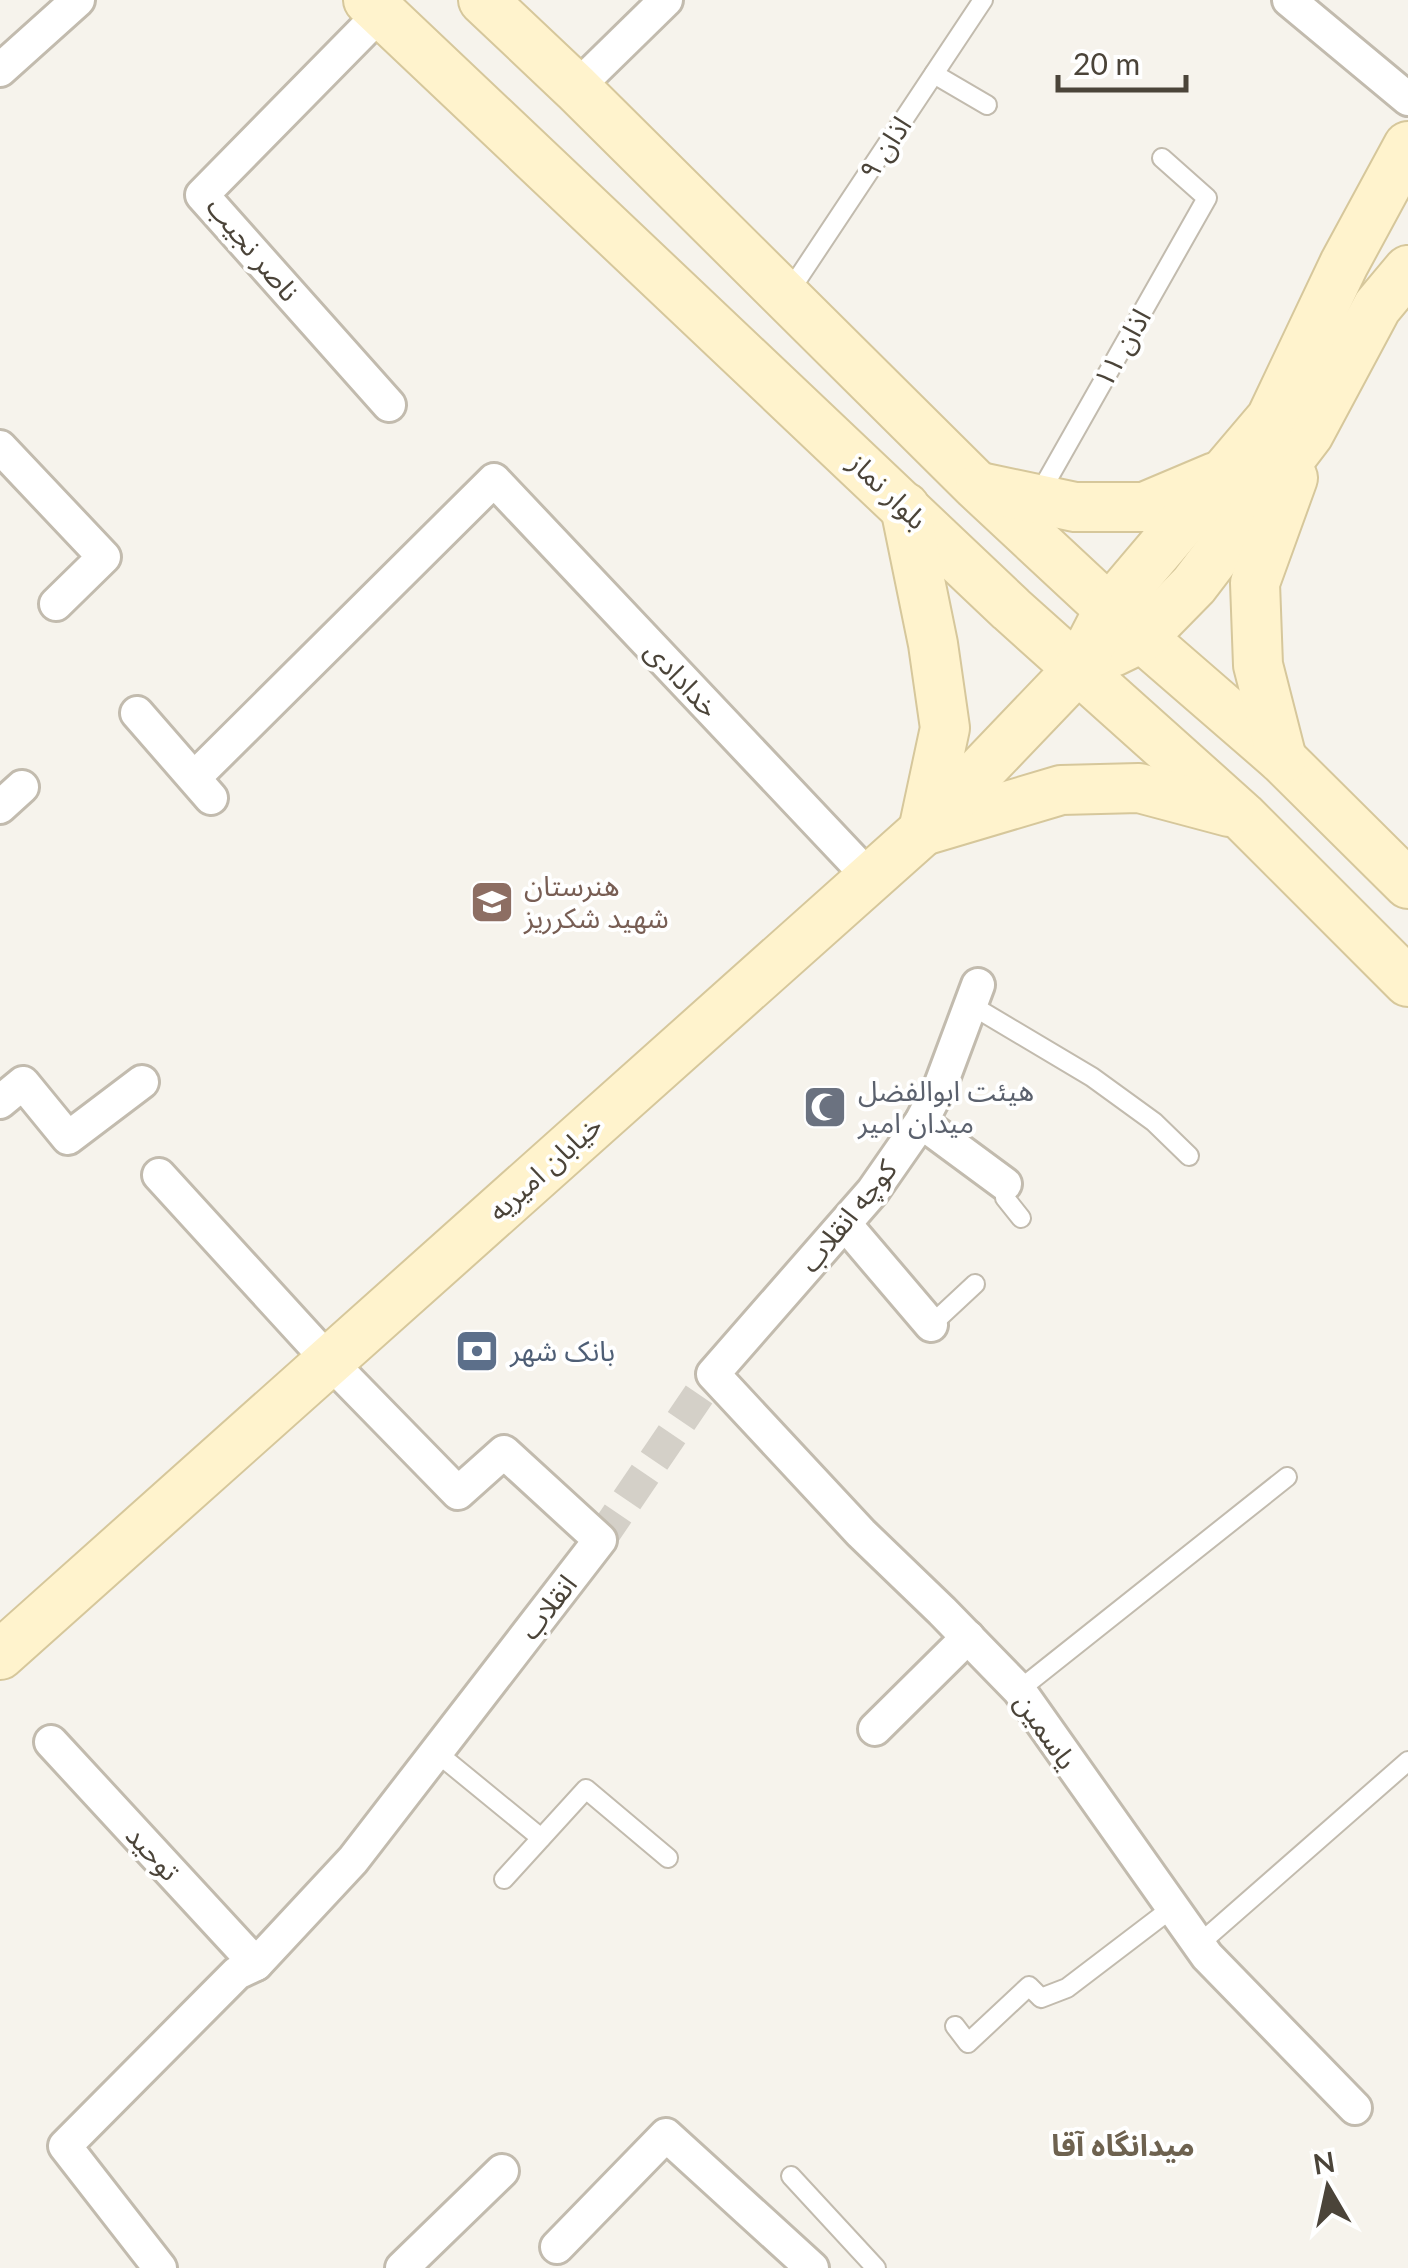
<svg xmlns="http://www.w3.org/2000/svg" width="1408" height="2268" font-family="Lato,'Noto Sans Arabic',sans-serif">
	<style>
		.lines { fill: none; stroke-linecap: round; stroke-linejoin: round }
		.minor-tunnel { stroke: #d4d0c8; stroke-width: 32; stroke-dasharray: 32 16; stroke-linecap: butt }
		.service-casing { stroke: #c2bbae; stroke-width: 22 }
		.minor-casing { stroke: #c2bbae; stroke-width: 38 }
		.secondary-casing { stroke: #d6c79b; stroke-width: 52 }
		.service { stroke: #fff; stroke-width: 18 }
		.minor { stroke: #fff; stroke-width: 32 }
		.secondary { stroke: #fff3cd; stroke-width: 48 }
		.labels { text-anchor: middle; stroke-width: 8; stroke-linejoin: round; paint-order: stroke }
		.street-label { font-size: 28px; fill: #4b4439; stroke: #fff }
		.education-label { font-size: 28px; fill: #785e54; stroke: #fff; text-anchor: start }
		.worship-label { font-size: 28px; fill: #5b616d; stroke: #fff; text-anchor: start }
		.service-label { font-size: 28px; fill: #4e5e75; stroke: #fff; text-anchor: start }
		.neighbourhood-label { font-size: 30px; font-weight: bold; fill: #6e6250; stroke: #fff }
	</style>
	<rect width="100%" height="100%" fill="#f6f3ec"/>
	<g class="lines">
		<!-- minor-tunnel -->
		<polyline class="minor-tunnel" points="600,1540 713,1374"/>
		<!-- service casing -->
		<g class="service-casing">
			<g id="service">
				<polyline points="934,74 987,105"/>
				<polyline points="787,295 983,0"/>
				<polyline points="1037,498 1207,198 1162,158"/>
				<polyline points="971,1005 1092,1077 1154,1122 1189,1156"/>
				<polyline points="1005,1184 1005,1198 1021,1218"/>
				<polyline points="931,1325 975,1284"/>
				<polyline points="1019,1690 1287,1477"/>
				<polyline points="436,1752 541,1838"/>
				<polyline points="504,1879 586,1789 668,1858"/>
				<polyline points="1198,1945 1408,1761"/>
				<polyline points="955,2026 968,2043 1029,1986 1041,1998 1067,1988 1172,1908"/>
				<polyline points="791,2176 876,2268"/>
			</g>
		</g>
		<!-- minor casing -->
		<g class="minor-casing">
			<g id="minor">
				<polyline points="1289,0 1408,99"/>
				<polyline points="382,12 202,195 389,405"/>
				<polyline points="0,70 78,0"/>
				<polyline points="576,88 666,0"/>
				<polyline points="0,447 104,557 56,604"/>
				<polyline points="137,713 211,798"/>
				<polyline points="195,777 494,480 870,878"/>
				<polyline points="0,807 22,787"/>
				<polyline points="978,985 941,1084 921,1122 873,1191 713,1374 861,1533 942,1611 1019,1690 1207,1956 1355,2108"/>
				<polyline points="0,1102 23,1083 68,1138 142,1082"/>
				<polyline points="921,1122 1005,1184"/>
				<polyline points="159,1175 329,1361 458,1493 504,1452 600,1540 353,1860 256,1964 237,1973 65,2146 160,2268"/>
				<polyline points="845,1224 931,1325"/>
				<polyline points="875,1729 968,1637"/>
				<polyline points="51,1742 256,1964"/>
				<polyline points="557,2247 666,2135 812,2268"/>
				<polyline points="402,2268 502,2171"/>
			</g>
		</g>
		<!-- secondary casing -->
		<g class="secondary-casing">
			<g id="secondary">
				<polyline points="368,0 1011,609 1242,816 1408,982"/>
				<polyline points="483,0 576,88 977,486 1109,609 1282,759 1408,884"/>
				<polyline points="980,487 1075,507 1144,507 1215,477"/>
				<polyline points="905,507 933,644 945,728 923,831 1061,790 1139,788 1229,812"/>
				<polyline points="1113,652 1142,638 1194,585 1309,434 1377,307 1408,270"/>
				<polyline points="1282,759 1258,665 1255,583 1293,478"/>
				<polyline points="0,1655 923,831 1078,669 1109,609 1271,418 1344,264 1408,146"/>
			</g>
		</g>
		<!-- service -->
		<use href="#service" class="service"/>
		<!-- minor -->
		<use href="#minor" class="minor"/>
		<!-- secondary -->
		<use href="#secondary" class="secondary"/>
	</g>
	<!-- icons -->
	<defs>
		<g id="school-square" transform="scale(2.25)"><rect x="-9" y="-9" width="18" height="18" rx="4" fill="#8d6e63" stroke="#fff"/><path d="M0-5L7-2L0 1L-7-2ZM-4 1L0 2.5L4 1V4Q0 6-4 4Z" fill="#fff"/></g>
		<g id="mosque-square" transform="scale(2.25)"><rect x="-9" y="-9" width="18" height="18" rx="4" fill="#6b7280" stroke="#fff"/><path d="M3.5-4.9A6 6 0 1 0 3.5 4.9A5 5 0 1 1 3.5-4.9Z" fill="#fff"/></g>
		<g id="bank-square" transform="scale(2.25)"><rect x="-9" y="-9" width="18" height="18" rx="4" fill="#5c6f8a" stroke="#fff"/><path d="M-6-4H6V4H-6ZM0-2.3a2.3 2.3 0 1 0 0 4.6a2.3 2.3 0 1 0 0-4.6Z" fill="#fff"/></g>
	</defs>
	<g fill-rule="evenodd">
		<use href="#school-square" x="492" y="902"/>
		<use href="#mosque-square" x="825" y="1107"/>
		<use href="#bank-square" x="477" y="1351"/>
	</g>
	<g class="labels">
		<!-- street labels -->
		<g class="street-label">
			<text transform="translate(885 148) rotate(-56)" y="10">اذان ۹</text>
			<text transform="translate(253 249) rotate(50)" y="10">ناصر نجیب</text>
			<text transform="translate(1122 348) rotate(-60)" y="10">اذان ۱۱</text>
			<text transform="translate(888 491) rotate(44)" y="10">بلوار نماز</text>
			<text transform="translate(682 679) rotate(47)" y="10">خدادادی</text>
			<text transform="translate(545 1168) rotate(-42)" y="10">خیابان امیریه</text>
			<text transform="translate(848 1216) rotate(-51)" y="10">کوچه انقلاب</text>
			<text transform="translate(548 1607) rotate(-52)" y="10">انقلاب</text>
			<text transform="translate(1046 1731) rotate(55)" y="10">یاسمین</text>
			<text transform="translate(153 1853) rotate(47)" y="10">توحید</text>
		</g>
		<!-- education labels -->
		<g class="education-label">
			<text x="524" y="896">هنرستان<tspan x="524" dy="32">شهید شکرریز</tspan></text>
		</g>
		<!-- worship labels -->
		<g class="worship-label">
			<text x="858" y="1101">هیئت ابوالفضل<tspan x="858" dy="32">میدان امیر</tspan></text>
		</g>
		<!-- service labels -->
		<g class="service-label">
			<text x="510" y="1361">بانک شهر</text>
		</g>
		<!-- neighbourhood labels -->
		<g class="neighbourhood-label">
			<text x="1123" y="2156">میدانگاه آقا</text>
		</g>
	</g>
	<!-- north arrow -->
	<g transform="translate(1328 2188) rotate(351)" stroke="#ffffff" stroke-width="8" paint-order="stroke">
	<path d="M0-8L18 38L0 25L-18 38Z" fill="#4b4439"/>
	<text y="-15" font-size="28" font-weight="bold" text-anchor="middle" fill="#4b4439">N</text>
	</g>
	<!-- scale -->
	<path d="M1058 75v15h128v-15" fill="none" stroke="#4b4439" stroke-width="5"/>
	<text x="1073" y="75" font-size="30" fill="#4b4439" stroke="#ffffff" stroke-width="8" paint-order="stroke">20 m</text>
</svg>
